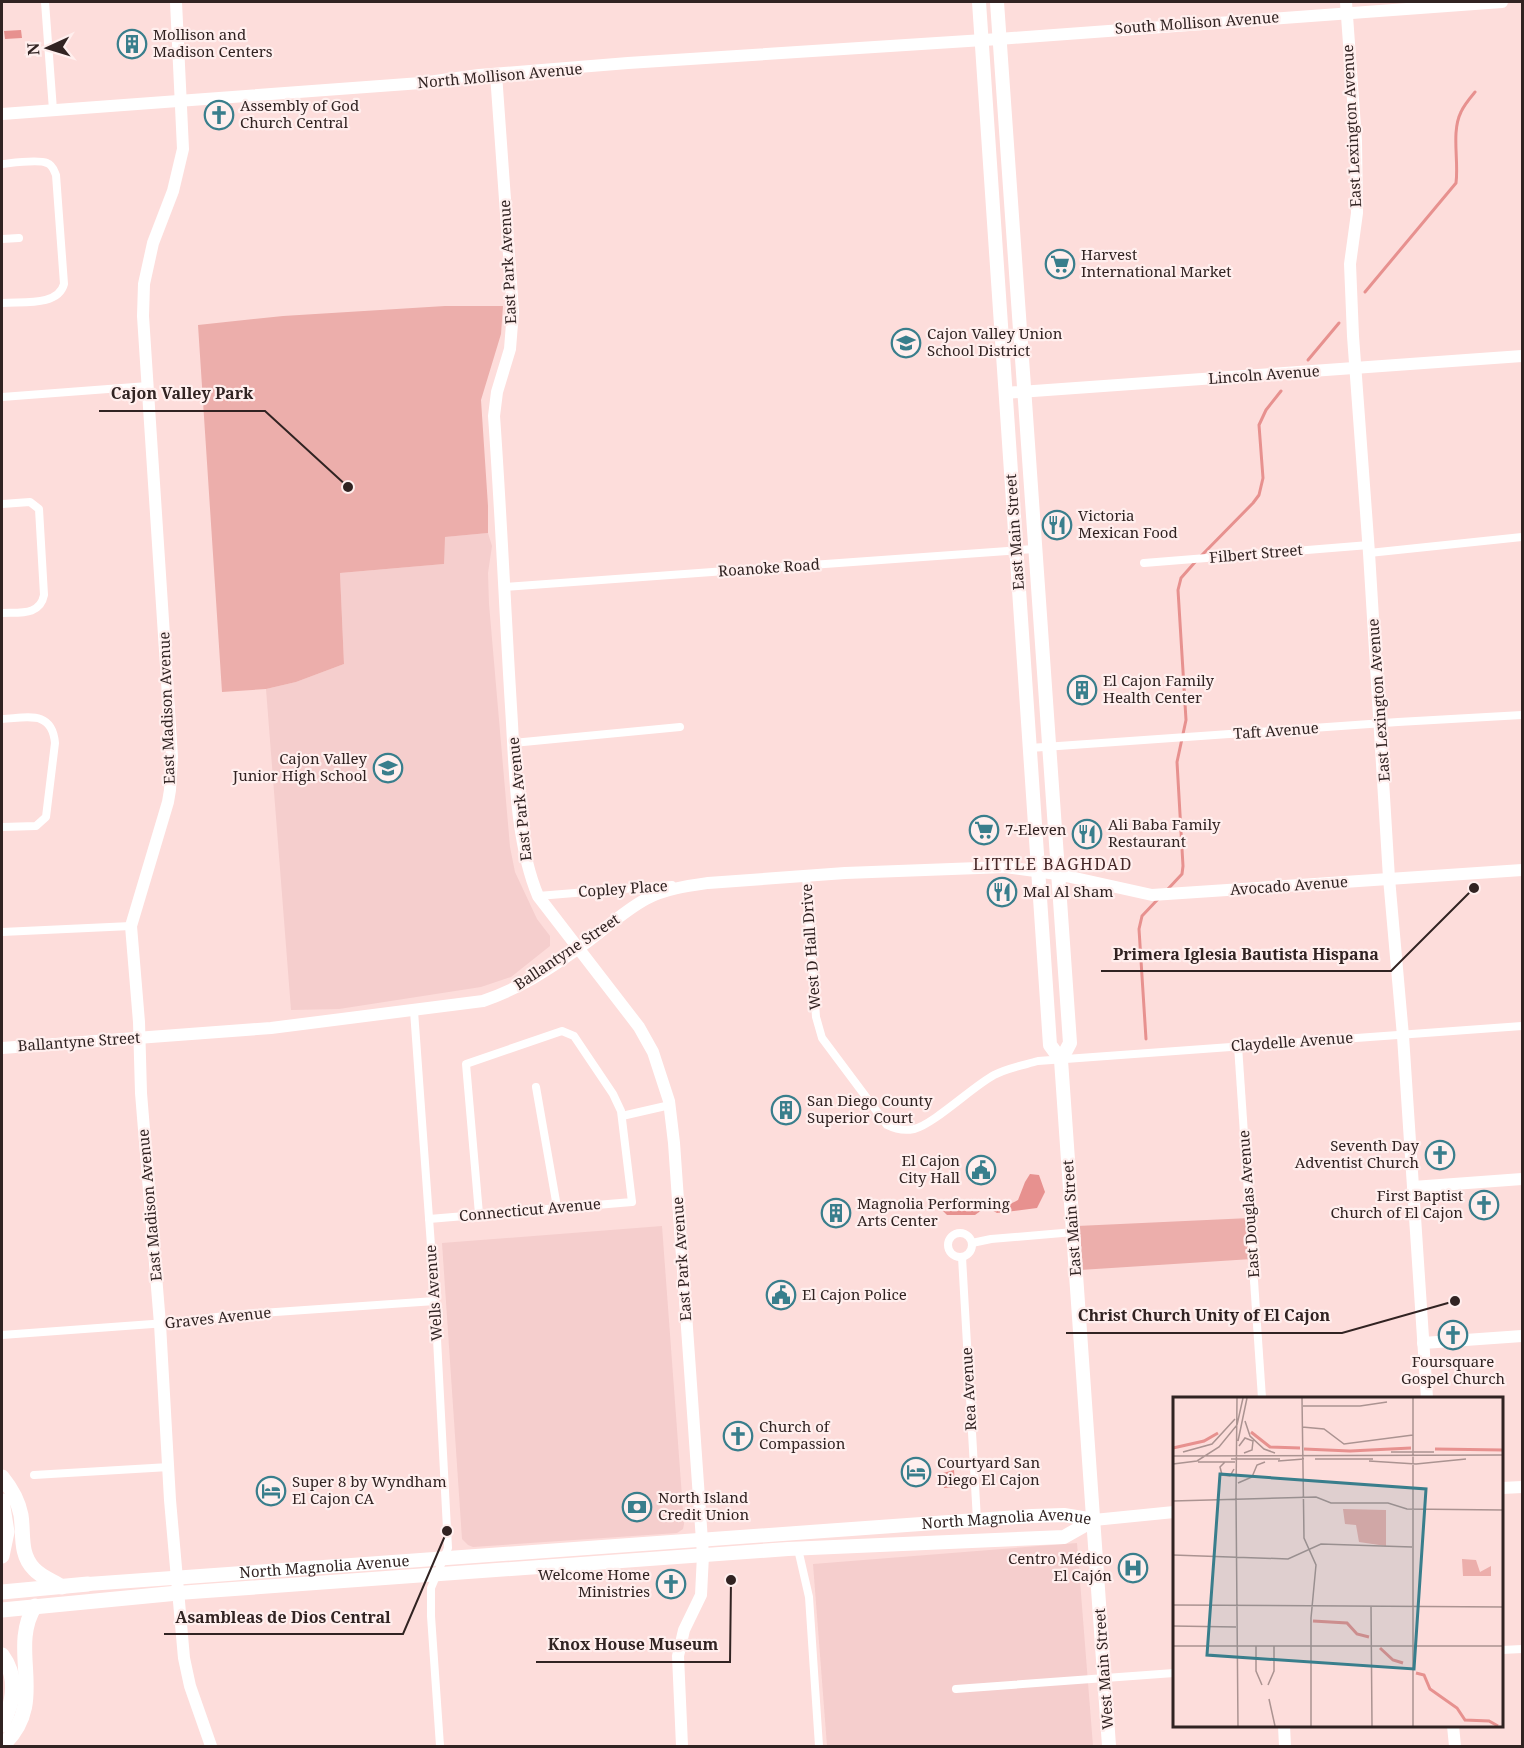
<svg xmlns="http://www.w3.org/2000/svg" width="1524" height="1748" font-family="'Noto Serif',serif">
	<style>
		.built { fill: #f5cecd }
		.green { fill: #ecaeab }
		.water { fill: #e7918f }
		.lines { fill: none; stroke-linecap: round; stroke-linejoin: round }
		.stream { stroke: #e7918f; stroke-width: 3 }
		.street { stroke: #fff; stroke-width: 8 }
		.secondary { stroke: #fff; stroke-width: 12 }
		.primary { stroke: #fff; stroke-width: 14 }
		.highway { stroke: #fff; stroke-width: 15 }
		.labels { text-anchor: middle; stroke-width: 4.5; stroke-linejoin: round; paint-order: stroke }
		.street-label { font-size: 15px; fill: #312322; stroke: #ffefee }
		.poi-label { font-size: 15px; fill: #312322; stroke: #ffefee; text-anchor: start }
		.neighbourhood-label { font-size: 16px; letter-spacing: 1.5px; fill: #442626; stroke: #ffefee }
		.inset-river { fill: none; stroke: #e7918f; stroke-width: 3 }
		.inset-road { fill: none; stroke: #ab9391; stroke-width: 1.5 }
		.view { fill: #397e8c; fill-opacity: 0.15; stroke: #397e8c; stroke-width: 3 }
		.inset-edge { fill: none; stroke: #312322; stroke-width: 3 }
		.leader { fill: none; stroke: #312322; stroke-width: 2 }
		.callout-dot { fill: #312322; stroke: #ffefee; stroke-width: 2 }
		.callout-label { font-size: 16px; text-anchor: middle; font-weight: bold; fill: #312322; stroke: #ffefee; stroke-width: 4.5; stroke-linejoin: round; paint-order: stroke }
	</style>
	<rect width="100%" height="100%" fill="#fddddb"/>
	<!-- built -->
	<g class="built">
		<polygon points="488,533 492,546 488,573 489,604 510,847 515,872 537,919 550,936 550,946 511,977 481,987 339,1009 291,1010 266,689 296,682 344,664 340,573 444,564 444,537"/>
		<polygon points="662,1226 684,1524 683,1529 677,1533 473,1547 468,1545 462,1539 442,1243"/>
		<polygon points="1077,1543 1093,1746 827,1746 813,1564"/>
	</g>
	<!-- green -->
	<g class="green">
		<polygon points="445,306 503,306 501,334 481,400 488,506 488,533 445,537 444,564 340,573 344,664 296,682 266,689 222,692 198,325 283,316"/>
		<polygon points="1250,1218 1252,1259 1080,1270 1077,1226"/>
	</g>
	<!-- water -->
	<g class="water">
		<polygon points="21,30 22,38 5,39 4,31"/>
		<path d="M1030,1174L1039,1175L1045,1192L1037,1208L997,1213L986,1207L975,1215H947L943,1211L945,1209L972,1211L986,1203C998,1211 1006,1206 1018,1200L1025,1182Z"/>
		<polygon points="954,1470 955,1487 944,1488 943,1473"/>
	</g>
	<g class="lines">
		<!-- stream -->
		<g class="stream">
			<path d="M1365,292L1456,183C1459,161 1451,132 1461,112C1464,105 1470,98 1475,92"/>
			<polyline points="1308,360 1339,323"/>
			<polyline points="1201,556 1253,503 1259,495 1263,478 1259,425 1266,410 1281,391"/>
			<polyline points="1168,889 1182,874 1183,866 1177,762 1186,720 1178,590 1181,578 1196,561"/>
			<polyline points="1146,1039 1139,929 1142,916 1159,898"/>
		</g>
		<!-- street -->
		<g class="street">
			<polyline points="45,2 53,110"/>
			<path d="M2,164C12,163 38,159 47,163C53,165 54,171 56,175L64,284C58,307 21,301 2,303"/>
			<polyline points="2,239 19,238"/>
			<polyline points="2,397 148,386"/>
			<path d="M2,504L30,502L39,509L44,595C40,616 19,612 2,613"/>
			<polyline points="1369,553 1522,537"/>
			<polyline points="1144,563 1369,545"/>
			<polyline points="504,587 1034,549"/>
			<path d="M2,719C26,718 52,709 55,743L46,817L36,826L2,827"/>
			<polyline points="513,743 680,727"/>
			<polyline points="1030,748 1398,722 1522,715"/>
			<path d="M806,876L816,1017L822,1038L887,1125C895,1129 904,1131 914,1129C934,1124 972,1087 994,1075C1007,1068 1024,1065 1038,1061L1522,1026"/>
			<polyline points="538,896 672,885"/>
			<polyline points="2,932 131,926"/>
			<polyline points="414,1011 435,1301 448,1548 431,1588 431,1616 440,1746"/>
			<polyline points="1238,1046 1262,1398"/>
			<polyline points="536,1087 557,1207"/>
			<polyline points="622,1116 670,1105"/>
			<polyline points="429,1219 632,1202 621,1111 613,1094 574,1036 562,1031 466,1064 479,1214"/>
			<circle cx="960" cy="1245" r="12"/>
			<polyline points="972,1243 991,1239 1074,1232"/>
			<polyline points="962,1257 977,1520"/>
			<polyline points="2,1335 180,1322 232,1315 435,1301"/>
			<polyline points="34,1475 169,1467"/>
			<polyline points="798,1549 809,1597 819,1746"/>
			<polyline points="1502,1650 1522,1649"/>
			<polyline points="956,1689 1174,1673"/>
		</g>
		<!-- secondary -->
		<g class="secondary">
			<polyline points="176,2 183,149 173,191 153,243 144,284 143,316 172,757 170,790 168,802 131,926 139,1022 141,1093 160,1324 170,1500 184,1658 190,1686 211,1746"/>
			<polyline points="1346,2 1356,141 1357,213 1350,264 1353,336 1369,553 1389,878 1403,1036 1427,1398"/>
			<path d="M496,74L513,311L510,349L497,392L494,416C501,513 505,610 511,707C515,767 515,841 538,896L639,1027L653,1052L669,1101L674,1143L703,1555L701,1595L684,1630L678,1656L682,1746"/>
			<polyline points="2,114 421,83 479,75 628,63 999,39 1502,2"/>
			<polyline points="1005,393 1522,356"/>
			<path d="M2,1048L271,1028L483,1001C520,988 547,971 579,948C602,932 622,912 646,899C665,889 687,886 708,883L845,873L1005,867L1057,874L1152,895L1522,870"/>
			<polyline points="1413,1187 1522,1179"/>
			<polyline points="1423,1343 1522,1336"/>
			<polyline points="1502,1488 1522,1487"/>
			<polyline points="1094,1520 1174,1512"/>
			<polyline points="1284,1726 1285,1746"/>
			<polyline points="1453,1726 1455,1746"/>
		</g>
		<!-- primary -->
		<g class="primary">
			<polyline points="979,2 1050,1045 1061,1060"/>
			<polyline points="997,2 1070,1043 1061,1060 1109,1746"/>
			<path id="s1" d="M88,1584L1032,1516L1064,1515L1094,1520"/>
			<polyline points="178,1593 788,1549 1064,1537 1094,1520"/>
		</g>
		<!-- highway -->
		<g class="highway">
			<path d="M2,1477C11,1488 18,1500 21,1515C24,1533 19,1554 34,1569C41,1577 53,1581 62,1587"/>
			<polyline points="2,1501 7,1532 2,1556"/>
			<polyline points="2,1592 88,1584"/>
			<polyline points="2,1610 178,1593"/>
			<path d="M2,1655C18,1677 14,1702 2,1725"/>
			<path d="M2,1746C50,1702 7,1651 35,1606"/>
		</g>
	</g>
	<!-- icons -->
	<defs>
		<g id="building-ring" transform="scale(1.5)"><circle r="9.5" fill="#ffefee" stroke="#397e8c" stroke-width="1.5"/><path d="M-4-6H4V6H1V3H-1V6H-4ZM-2.5-4.3h1.7v1.8h-1.7ZM.8-4.3h1.7v1.8H.8ZM-2.5-1h1.7V.8h-1.7ZM.8-1h1.7V.8H.8Z" fill="#397e8c"/></g>
		<g id="church-ring" transform="scale(1.5)"><circle r="9.5" fill="#ffefee" stroke="#397e8c" stroke-width="1.5"/><path d="M-1.2-6h2.4v3.5h3.3v2.4h-3.3V6h-2.4V-.1h-3.3v-2.4h3.3Z" fill="#397e8c"/></g>
		<g id="supermarket-ring" transform="scale(1.5)"><circle r="9.5" fill="#ffefee" stroke="#397e8c" stroke-width="1.5"/><path d="M-6-5.5h2.5l.6 2H6L4.5 2H-2.5L-4.4-4H-6ZM-1.5 3.2a1.3 1.3 0 1 0 .1 0ZM3 3.2a1.3 1.3 0 1 0 .1 0Z" fill="#397e8c"/></g>
		<g id="school-ring" transform="scale(1.5)"><circle r="9.5" fill="#ffefee" stroke="#397e8c" stroke-width="1.5"/><path d="M0-5L7-2L0 1L-7-2ZM-4 1L0 2.5L4 1V4Q0 6-4 4Z" fill="#397e8c"/></g>
		<g id="restaurant-ring" transform="scale(1.5)"><circle r="9.5" fill="#ffefee" stroke="#397e8c" stroke-width="1.5"/><path d="M-5-6h1v4h1v-4h1v4h1v-4h1v5L-1.5 .5V6h-2V.5L-5-1ZM5-6V6H3V1.5H1.5Q1.5-4 5-6Z" fill="#397e8c"/></g>
		<g id="civic-ring" transform="scale(1.5)"><circle r="9.5" fill="#ffefee" stroke="#397e8c" stroke-width="1.5"/><path d="M-.6-6.5H3V-4.5H.6V-3L4-1V1h2V6H-6V1h2V-1L-.6-3ZM-1.2 2.5V6h2.4V2.5Z" fill="#397e8c"/></g>
		<g id="hotel-ring" transform="scale(1.5)"><circle r="9.5" fill="#ffefee" stroke="#397e8c" stroke-width="1.5"/><path d="M-6-4.5h1.5V1H6V5H4.5V3h-9V5H-6ZM-4 0a1.8 1.8 0 1 1 3.6 0ZM.5 0V-2.5h3Q6-2.5 6 0Z" fill="#397e8c"/></g>
		<g id="bank-ring" transform="scale(1.5)"><circle r="9.5" fill="#ffefee" stroke="#397e8c" stroke-width="1.5"/><path d="M-6-4H6V4H-6ZM0-2.3a2.3 2.3 0 1 0 0 4.6a2.3 2.3 0 1 0 0-4.6Z" fill="#397e8c"/></g>
		<g id="hospital-ring" transform="scale(1.5)"><circle r="9.5" fill="#ffefee" stroke="#397e8c" stroke-width="1.5"/><path d="M-5-5h3v3.5h4V-5h3V5h-3V1.5h-4V5h-3Z" fill="#397e8c"/></g>
	</defs>
	<g fill-rule="evenodd">
		<use href="#building-ring" x="132" y="44"/>
		<use href="#church-ring" x="219" y="115"/>
		<use href="#supermarket-ring" x="1060" y="264"/>
		<use href="#school-ring" x="906" y="343"/>
		<use href="#restaurant-ring" x="1057" y="525"/>
		<use href="#building-ring" x="1082" y="690"/>
		<use href="#school-ring" x="388" y="768"/>
		<use href="#supermarket-ring" x="984" y="830"/>
		<use href="#restaurant-ring" x="1087" y="834"/>
		<use href="#restaurant-ring" x="1002" y="892"/>
		<use href="#building-ring" x="786" y="1110"/>
		<use href="#church-ring" x="1440" y="1155"/>
		<use href="#civic-ring" x="981" y="1170"/>
		<use href="#church-ring" x="1484" y="1205"/>
		<use href="#building-ring" x="836" y="1213"/>
		<use href="#civic-ring" x="781" y="1295"/>
		<use href="#church-ring" x="1453" y="1335"/>
		<use href="#church-ring" x="738" y="1436"/>
		<use href="#hotel-ring" x="916" y="1472"/>
		<use href="#hotel-ring" x="271" y="1491"/>
		<use href="#bank-ring" x="637" y="1507"/>
		<use href="#hospital-ring" x="1133" y="1568"/>
		<use href="#church-ring" x="671" y="1584"/>
	</g>
	<g class="labels">
		<!-- street labels -->
		<g class="street-label">
			<text transform="translate(1197 23) rotate(-4)" y="5">South Mollison Avenue</text>
			<text transform="translate(500 76) rotate(-5)" y="5">North Mollison Avenue</text>
			<text transform="translate(1352 126) rotate(-93)" y="5">East Lexington Avenue</text>
			<text transform="translate(508 262) rotate(-93)" y="5">East Park Avenue</text>
			<text transform="translate(1264 375) rotate(-4)" y="5">Lincoln Avenue</text>
			<text transform="translate(1015 532) rotate(-94)" y="5">East Main Street</text>
			<text transform="translate(1256 554) rotate(-5)" y="5">Filbert Street</text>
			<text transform="translate(769 568) rotate(-4)" y="5">Roanoke Road</text>
			<text transform="translate(1379 700) rotate(-94)" y="5">East Lexington Avenue</text>
			<text transform="translate(167 708) rotate(-92)" y="5">East Madison Avenue</text>
			<text transform="translate(1276 731) rotate(-4)" y="5">Taft Avenue</text>
			<text transform="translate(520 799) rotate(-96)" y="5">East Park Avenue</text>
			<text transform="translate(1289 886) rotate(-4)" y="5">Avocado Avenue</text>
			<text transform="translate(623 889) rotate(-4)" y="5">Copley Place</text>
			<text transform="translate(811 947) rotate(-94)" y="5">West D Hall Drive</text>
			<text transform="translate(567 952) rotate(-34)" y="5">Ballantyne Street</text>
			<text transform="translate(79 1042) rotate(-4)" y="5">Ballantyne Street</text>
			<text transform="translate(1292 1042) rotate(-4)" y="5">Claydelle Avenue</text>
			<text transform="translate(1249 1204) rotate(-94)" y="5">East Douglas Avenue</text>
			<text transform="translate(150 1205) rotate(-95)" y="5">East Madison Avenue</text>
			<text transform="translate(530 1210) rotate(-5)" y="5">Connecticut Avenue</text>
			<text transform="translate(1072 1218) rotate(-94)" y="5">East Main Street</text>
			<text transform="translate(682 1259) rotate(-94)" y="5">East Park Avenue</text>
			<text transform="translate(434 1293) rotate(-94)" y="5">Wells Avenue</text>
			<text transform="translate(218 1318) rotate(-6)" y="5">Graves Avenue</text>
			<text transform="translate(969 1389) rotate(-93)" y="5">Rea Avenue</text>
			<text dy="5" stroke="none"><textPath href="#s1" startOffset="921">North Magnolia Avenue</textPath></text>
			<text dy="5" stroke="none"><textPath href="#s1" startOffset="237">North Magnolia Avenue</textPath></text>
			<text transform="translate(1104 1669) rotate(-94)" y="5">West Main Street</text>
		</g>
		<!-- poi labels -->
		<g class="poi-label">
			<text x="153" y="40">Mollison and<tspan x="153" dy="17">Madison Centers</tspan></text>
			<text x="240" y="111">Assembly of God<tspan x="240" dy="17">Church Central</tspan></text>
			<text x="1081" y="260">Harvest<tspan x="1081" dy="17">International Market</tspan></text>
			<text x="927" y="339">Cajon Valley Union<tspan x="927" dy="17">School District</tspan></text>
			<text x="1078" y="521">Victoria<tspan x="1078" dy="17">Mexican Food</tspan></text>
			<text x="1103" y="686">El Cajon Family<tspan x="1103" dy="17">Health Center</tspan></text>
			<text x="367" y="764" text-anchor="end">Cajon Valley<tspan x="367" dy="17">Junior High School</tspan></text>
			<text x="1108" y="830">Ali Baba Family<tspan x="1108" dy="17">Restaurant</tspan></text>
			<text x="1005" y="835">7-Eleven</text>
			<text x="1023" y="897">Mal Al Sham</text>
			<text x="807" y="1106">San Diego County<tspan x="807" dy="17">Superior Court</tspan></text>
			<text x="1419" y="1151" text-anchor="end">Seventh Day<tspan x="1419" dy="17">Adventist Church</tspan></text>
			<text x="960" y="1166" text-anchor="end">El Cajon<tspan x="960" dy="17">City Hall</tspan></text>
			<text x="1463" y="1201" text-anchor="end">First Baptist<tspan x="1463" dy="17">Church of El Cajon</tspan></text>
			<text x="857" y="1209">Magnolia Performing<tspan x="857" dy="17">Arts Center</tspan></text>
			<text x="802" y="1300">El Cajon Police</text>
			<text x="1453" y="1367" text-anchor="middle">Foursquare<tspan x="1453" dy="17">Gospel Church</tspan></text>
			<text x="759" y="1432">Church of<tspan x="759" dy="17">Compassion</tspan></text>
			<text x="937" y="1468">Courtyard San<tspan x="937" dy="17">Diego El Cajon</tspan></text>
			<text x="292" y="1487">Super 8 by Wyndham<tspan x="292" dy="17">El Cajon CA</tspan></text>
			<text x="658" y="1503">North Island<tspan x="658" dy="17">Credit Union</tspan></text>
			<text x="1112" y="1564" text-anchor="end">Centro Médico<tspan x="1112" dy="17">El Cajón</tspan></text>
			<text x="650" y="1580" text-anchor="end">Welcome Home<tspan x="650" dy="17">Ministries</tspan></text>
		</g>
		<!-- neighbourhood labels -->
		<g class="neighbourhood-label">
			<text x="1053" y="870">LITTLE BAGHDAD</text>
		</g>
	</g>
	<!-- overview -->
	<g transform="translate(1173 1397)">
		<rect width="330" height="330" fill="#fddddb"/>
		<path d="M170,112L213,113V149L186,145L183,128L172,127ZM289,162L303,163L307,175L318,169V179H290Z" fill="#ecaeab"/>
		<path class="inset-river" d="M78,35L97,50L127,51M0,51L31,44L45,36M131,52L177,54L238,51M262,52L330,53M140,224L174,226L184,237L196,240M207,251L220,263L230,266M243,276L251,278L257,292L284,311L292,323L316,324L325,329"/>
		<path class="inset-road" d="M129,1L131,141L143,168L138,221V329M130,9H187L214,5M72,24L77,39L91,52L102,56M129,30L151,32L171,47L240,38M65,44L74,1M66,49L72,41L80,44L79,53L71,56M10,55L39,47L62,22M218,55H261M0,59L330,58M58,62H107M142,62H200M105,64L131,62M196,64L243,67L293,62M25,65H62M52,65L47,70L49,78L57,79L61,72M0,67L24,64L46,50L64,28L70,1M240,67V1M240,68V329M65,86L79,80L84,68L92,65M63,100L65,329M63,100L64,1M0,104L143,100L158,106H215L234,112L330,113M0,158L115,162L148,147L239,150M0,208L330,210M198,209L199,329M0,229L63,230M0,249H330M83,249V274L89,288M95,288L101,274V249M96,302L102,329"/>
		<path class="view" d="M47,77L253,92L241,272L34,258Z"/>
		<rect width="330" height="330" class="inset-edge"/>
	</g>
	<!-- callouts -->
	<path class="leader" d="M348 487L265 411H99M1474 888L1391 971H1101M1455 1301L1342 1333H1066M447 1531L403 1634H164M731 1580L730 1662H536"/>
	<g class="callout-dot">
		<circle cx="348" cy="487" r="6"/>
		<circle cx="1474" cy="888" r="6"/>
		<circle cx="1455" cy="1301" r="6"/>
		<circle cx="447" cy="1531" r="6"/>
		<circle cx="731" cy="1580" r="6"/>
	</g>
	<g class="callout-label">
		<text x="182" y="399">Cajon Valley Park</text>
		<text x="1246" y="960">Primera Iglesia Bautista Hispana</text>
		<text x="1204" y="1321">Christ Church Unity of El Cajon</text>
		<text x="283" y="1623">Asambleas de Dios Central</text>
		<text x="633" y="1650">Knox House Museum</text>
	</g>
	<!-- border -->
	<rect width="1524" height="1748" fill="none" stroke="#312322" stroke-width="6"/>
	<!-- north arrow -->
	<g transform="translate(48 48) rotate(266)" stroke="#ffefee" stroke-width="4.5" paint-order="stroke">
	<path d="M0-4.5L10 22L0 15L-10 22Z" fill="#312322"/>
	<text y="-9" font-size="16" font-weight="bold" text-anchor="middle" fill="#312322">N</text>
	</g>
</svg>
